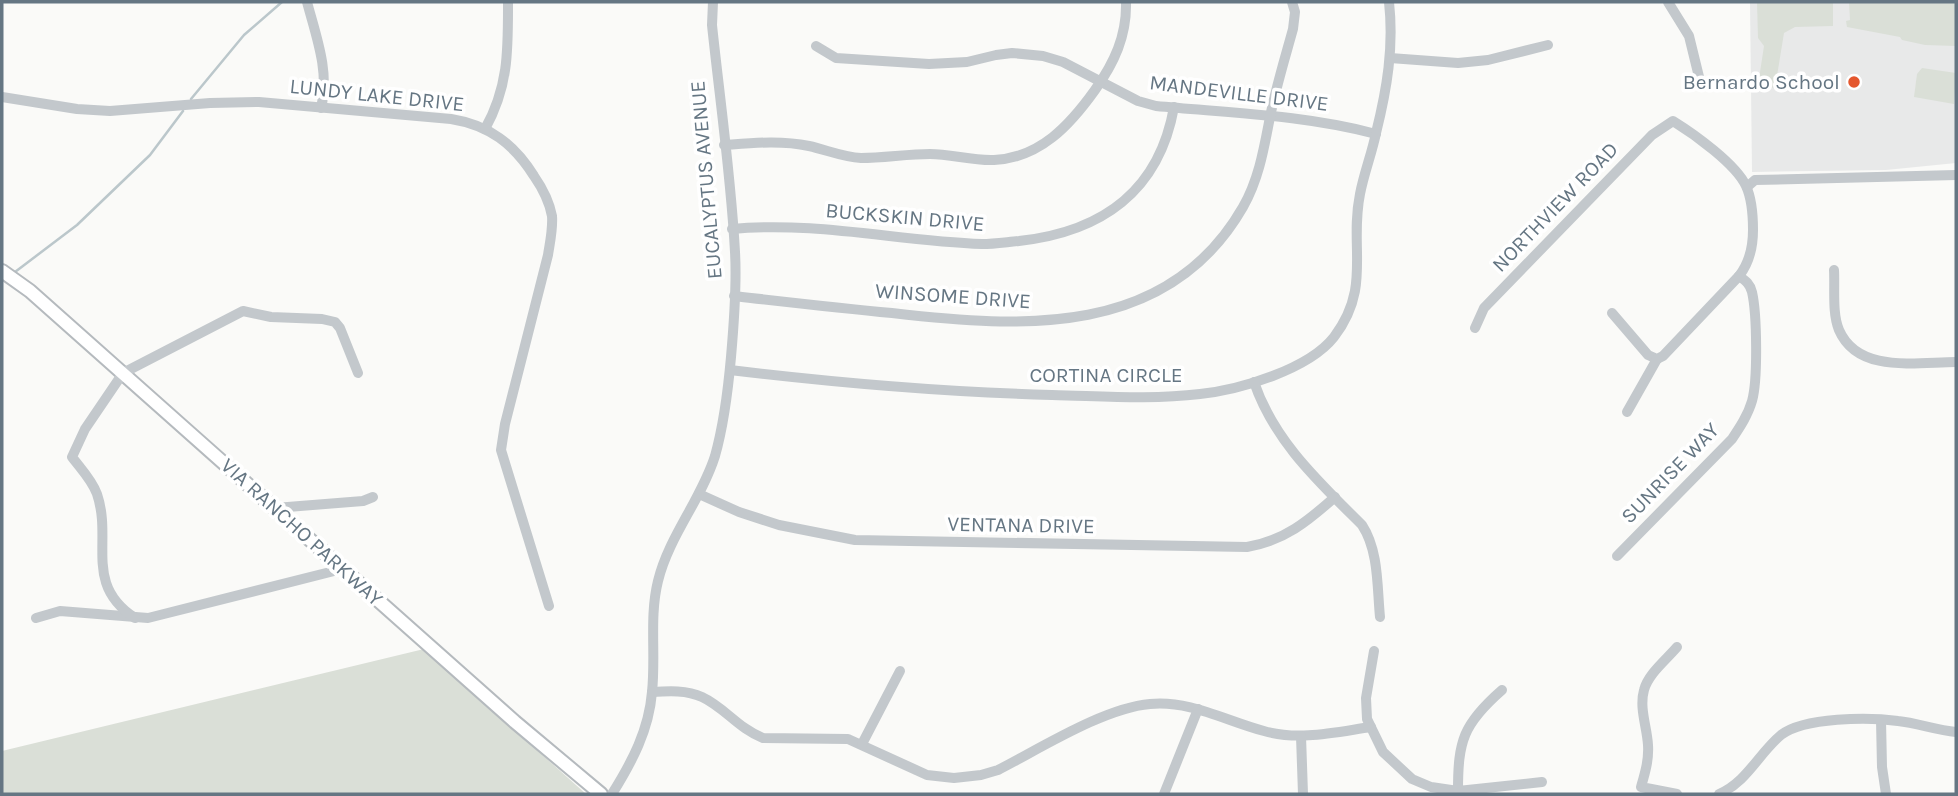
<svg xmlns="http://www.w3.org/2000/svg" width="1958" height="796" font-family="Karla,sans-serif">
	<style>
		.built { fill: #e8e9e9 }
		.green { fill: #dadfd7 }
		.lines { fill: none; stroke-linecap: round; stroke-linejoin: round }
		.stream { stroke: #bbc7cb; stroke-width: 2.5 }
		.major-casing { stroke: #b5babe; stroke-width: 16 }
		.minor { stroke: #c3c8cc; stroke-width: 10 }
		.major { stroke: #fff; stroke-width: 12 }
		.poi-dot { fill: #e4572e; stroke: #fff; stroke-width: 2.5 }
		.labels { text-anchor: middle; stroke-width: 7; stroke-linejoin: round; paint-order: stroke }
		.poi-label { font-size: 21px; fill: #657683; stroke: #fff; text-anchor: end }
		.street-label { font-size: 21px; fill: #657683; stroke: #fff }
	</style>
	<rect width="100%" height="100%" fill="#fafaf8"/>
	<!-- built -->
	<polygon class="built" points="1750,2 1956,2 1956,163 1886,170 1752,172"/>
	<!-- green -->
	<g class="green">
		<polygon points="1757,2 1833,2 1833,26 1795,27 1784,33 1775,88 1758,85 1764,46 1758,38"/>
		<polygon points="1849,2 1956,2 1956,46 1925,45 1902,40 1900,37 1847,27 1846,21 1850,20"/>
		<polygon points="1922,68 1956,73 1954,104 1914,97 1917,74"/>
		<polygon points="424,649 586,794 2,794 2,751"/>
	</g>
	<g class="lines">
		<!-- stream -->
		<g class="stream">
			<polyline points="191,99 244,35 282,2"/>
			<polyline points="15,272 77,225 150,155 183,111"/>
		</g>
		<!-- major casing -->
		<g class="major-casing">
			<polyline id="major" points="2,271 30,291 515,722 601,794"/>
		</g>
		<!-- minor -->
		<g class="minor">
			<path d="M307,2C316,36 330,72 321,108"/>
			<polyline points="1668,2 1689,36 1701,85"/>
			<path d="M816,46L836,58L929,64L967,62L996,55L1012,53L1043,56L1063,62L1138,101L1156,106C1230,113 1305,115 1376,134"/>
			<polyline points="1390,58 1458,63 1488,60 1548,45"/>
			<path d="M2,97L77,109L110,111L210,103L259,102L451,119C489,125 514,144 534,176C543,189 549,200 552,216C553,229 550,242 548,255L505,424L501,450L549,606"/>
			<path d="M485,129C509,86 508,49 508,2"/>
			<path d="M724,145C752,143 781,140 809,146C827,150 843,157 861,158C884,158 907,154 930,154C951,154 973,161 994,160C1040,158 1070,125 1095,90C1114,63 1127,36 1126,2"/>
			<polyline points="1747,187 1755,180 1956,175"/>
			<path d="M732,229C816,221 898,241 982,244C994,244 1007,242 1019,241C1101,232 1159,192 1174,107"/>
			<path d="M1834,270C1835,289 1832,313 1839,330C1858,374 1917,362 1956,362"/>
			<path d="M734,296C787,302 839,308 892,313C1022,328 1168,338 1243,207C1259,179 1264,148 1270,117C1276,87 1285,58 1293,29L1295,12L1292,2"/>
			<path d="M1475,328L1484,308L1652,135L1673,121C1694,134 1736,164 1746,186C1752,199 1753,217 1753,230C1753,247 1750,262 1739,276L1663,356L1657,359L1648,355L1612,313"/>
			<path d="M730,370C838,383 943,392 1052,395C1101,396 1151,400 1200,394C1240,390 1309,369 1334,337C1372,287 1349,248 1360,194C1364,173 1372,153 1376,133C1387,89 1394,47 1389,2"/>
			<path d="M1254,382C1274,441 1319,482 1362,525C1379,551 1377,587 1380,617"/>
			<polyline points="1627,412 1657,359"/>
			<path d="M699,494L739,512L779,525L855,540L1247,547C1284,541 1308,521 1335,497"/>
			<polyline points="275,508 363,501 373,497"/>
			<path d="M1617,556L1732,439C1740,427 1748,415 1752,401C1758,380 1757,314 1752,292C1750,284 1746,281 1739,276"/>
			<polyline points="36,618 60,611 148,618 342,569"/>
			<path d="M135,618C83,584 113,541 97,494C92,480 81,469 72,457L85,429L123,373L243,311L271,317L322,319L335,322L340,328L358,373"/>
			<path d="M1677,647C1666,660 1648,674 1644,690C1639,708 1647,727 1648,745C1649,760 1645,773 1641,787L1677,794"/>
			<polyline points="1374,651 1366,698 1367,719 1383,752 1412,779 1431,787 1458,791 1542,782"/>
			<path d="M652,692C669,691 687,690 702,697C724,707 739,729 763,738L848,739L927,775L954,778L981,775L998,770C1041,748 1104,708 1150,704C1190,700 1226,721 1264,731C1299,741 1336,732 1371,727"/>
			<polyline points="1881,720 1882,767 1886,794"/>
			<polyline points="1301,736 1303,794"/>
			<polyline points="862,744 900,671"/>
			<path d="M1458,791C1458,741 1463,724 1502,690"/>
			<path d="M612,794C632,762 649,730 652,692C656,655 649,617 658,581C669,536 701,500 715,456C724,424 728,391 731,357C734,323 737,286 735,252C731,176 720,101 712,25L713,2"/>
			<polyline points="1164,794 1198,709"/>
			<path d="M1719,794C1747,782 1759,753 1781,735C1804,717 1869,717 1898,721C1917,723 1936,730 1956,732"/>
		</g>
		<!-- major -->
		<use href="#major" class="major"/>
	</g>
	<!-- markers -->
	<circle class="poi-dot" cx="1854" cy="82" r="7"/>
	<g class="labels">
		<!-- poi labels -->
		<g class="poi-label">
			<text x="1840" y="89">Bernardo School</text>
		</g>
		<!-- street labels -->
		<g class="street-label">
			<text transform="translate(1239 93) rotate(7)" y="7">MANDEVILLE DRIVE</text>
			<text transform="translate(377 95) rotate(6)" y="7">LUNDY LAKE DRIVE</text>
			<text transform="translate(706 180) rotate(-95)" y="7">EUCALYPTUS AVENUE</text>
			<text transform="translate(1555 207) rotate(-46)" y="7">NORTHVIEW ROAD</text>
			<text transform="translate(905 217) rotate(5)" y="7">BUCKSKIN DRIVE</text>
			<text transform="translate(953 296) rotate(4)" y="7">WINSOME DRIVE</text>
			<text x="1106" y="382">CORTINA CIRCLE</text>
			<text transform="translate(1670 473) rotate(-46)" y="7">SUNRISE WAY</text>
			<text transform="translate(1021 525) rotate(1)" y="7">VENTANA DRIVE</text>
			<text transform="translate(302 532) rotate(42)" y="7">VIA RANCHO PARKWAY</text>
		</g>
	</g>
	<!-- border -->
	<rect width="1958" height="796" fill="none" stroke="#657683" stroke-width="7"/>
</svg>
